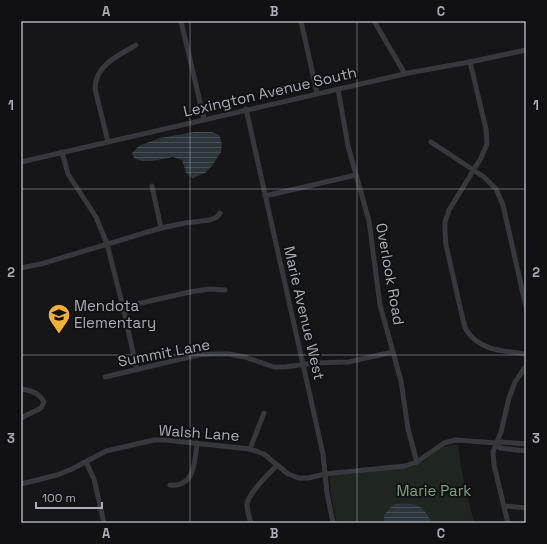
<svg xmlns="http://www.w3.org/2000/svg" width="547" height="544" font-family="'Space Grotesk',sans-serif">
	<style>
		.green { fill: #1e261f }
		.water { fill: url(#water-rules) }
		.lines { fill: none; stroke-linecap: round; stroke-linejoin: round }
		.minor { stroke: #37383d; stroke-width: 5 }
		.grid { fill: none; stroke: #a8adb8; stroke-width: 1; stroke-opacity: 0.55 }
		.labels { text-anchor: middle; stroke-width: 4; stroke-linejoin: round; paint-order: stroke }
		.street-label { font-size: 15px; fill: #a8adb8; stroke: #111113 }
		.poi-label { font-size: 15px; fill: #a8adb8; stroke: #111113; text-anchor: start }
		.park-label { font-size: 15px; fill: #7fa381; stroke: #111113 }
		.neatline { fill: none; stroke: #a8adb8; stroke-width: 1.5 }
		.grid-label { font-size: 13px; text-anchor: middle; font-weight: bold; fill: #a8adb8 }
	</style>
	<defs>
		<pattern id="water-rules" width="6" height="5" patternUnits="userSpaceOnUse"><rect width="6" height="5" fill="#2c353c"/><path d="M0 2.5h6" fill="none" stroke="#485056"/></pattern>
	</defs>
	<rect width="100%" height="100%" fill="#161618"/>
	<!-- green -->
	<path class="green" d="M454,445H458L462,473L474,523H337C335,512 327,486 331,476L412,467L423,462L440,448Z"/>
	<!-- water -->
	<g class="water">
		<polygon points="194,132 212,132 219,135 222,143 221,152 212,166 205,173 193,178 186,173 182,160 173,157 152,161 142,161 134,158 132,153 139,146 160,138"/>
		<path d="M395,504C417,503 422,504 432,523H384V515L391,507Z"/>
	</g>
	<g class="lines">
		<!-- minor -->
		<g class="minor">
			<polyline points="181,21 204,119"/>
			<polyline points="301,21 317,93"/>
			<polyline points="374,21 405,74"/>
			<path d="M470,62L486,129L487,144L481,158L449,210L445,222V233L446,245L463,320C464,323 465,328 467,331C480,351 505,351 526,354"/>
			<polyline points="338,89 348,146 369,221 380,305 401,381 408,429 417,462"/>
			<polyline points="246,109 323,454 327,493 333,523"/>
			<path d="M108,142L95,89C95,65 118,56 136,45"/>
			<polyline points="431,142 484,177 496,189 503,205 526,307"/>
			<polyline points="62,152 68,174 96,217 107,244 123,307 137,370"/>
			<polyline points="21,162 413,72 470,62 526,50"/>
			<polyline points="152,186 161,228"/>
			<polyline points="265,196 356,175"/>
			<polyline points="21,268 41,264 161,228 185,223 210,220 217,217 220,213"/>
			<polyline points="123,307 190,292 209,289 225,290"/>
			<polyline points="105,377 198,355 213,354 229,354 245,357 274,367 284,367 315,363 348,362 393,352"/>
			<path d="M21,389C32,391 38,392 44,402L41,408L21,418"/>
			<polyline points="496,443 500,448 526,451"/>
			<polyline points="250,449 264,413"/>
			<polyline points="86,462 94,479 104,523"/>
			<polyline points="21,484 57,475 72,469 106,451 154,440 165,440 250,449 264,454 288,474 299,478 308,478 325,474 405,466 417,462 444,443 456,440 496,443 502,442 526,444"/>
			<path d="M170,485C195,488 195,460 197,443"/>
			<polyline points="504,506 526,508"/>
			<path d="M251,523C249,517 247,510 247,504C249,492 269,474 277,465"/>
			<polyline points="508,523 494,465 493,452 501,432 509,398 515,382 526,366"/>
		</g>
	</g>
	<!-- grid -->
	<path class="grid" d="M190,21V523M357,21V523M21,189H526M21,355H526"/>
	<!-- icons -->
	<defs>
		<g id="school-pin" transform="scale(1.15)"><path d="M0 17L-7.5 6A9.5 9.5 0 1 1 7.5 6Z" fill="#f2b134" stroke="#111113"/><path d="M0-5L7-2L0 1L-7-2ZM-4 1L0 2.5L4 1V4Q0 6-4 4Z" fill="#111"/></g>
	</defs>
	<g fill-rule="evenodd">
		<use href="#school-pin" x="59" y="315"/>
	</g>
	<g class="labels">
		<!-- street labels -->
		<g class="street-label">
			<text transform="translate(270 92) rotate(-13)" y="5">Lexington Avenue South</text>
			<text transform="translate(390 274) rotate(80)" y="5">Overlook Road</text>
			<text transform="translate(304 313) rotate(77)" y="5">Marie Avenue West</text>
			<text transform="translate(164 353) rotate(-11)" y="5">Summit Lane</text>
			<text transform="translate(199 433) rotate(4)" y="5">Walsh Lane</text>
		</g>
		<!-- poi labels -->
		<g class="poi-label">
			<text x="74" y="311">Mendota<tspan x="74" dy="17">Elementary</tspan></text>
		</g>
		<!-- park labels -->
		<g class="park-label">
			<text x="434" y="496">Marie Park</text>
		</g>
	</g>
	<!-- border -->
	<rect width="547" height="544" fill="none" stroke="#111113" stroke-width="44"/>
	<!-- scale -->
	<path d="M36 502v6h66v-6" fill="none" stroke="#a8adb8" stroke-width="2"/>
	<text x="42" y="502" font-size="12" fill="#a8adb8" stroke="#111113" stroke-width="3" paint-order="stroke">100 m</text>
	<rect x="22" y="22" width="503" height="500" class="neatline"/>
	<g class="grid-label">
		<text x="106" y="16">A</text>
		<text x="274" y="16">B</text>
		<text x="441" y="16">C</text>
		<text x="11" y="110">1</text>
		<text x="536" y="110">1</text>
		<text x="11" y="277">2</text>
		<text x="536" y="277">2</text>
		<text x="11" y="443">3</text>
		<text x="536" y="443">3</text>
		<text x="106" y="538">A</text>
		<text x="274" y="538">B</text>
		<text x="441" y="538">C</text>
	</g>
</svg>
